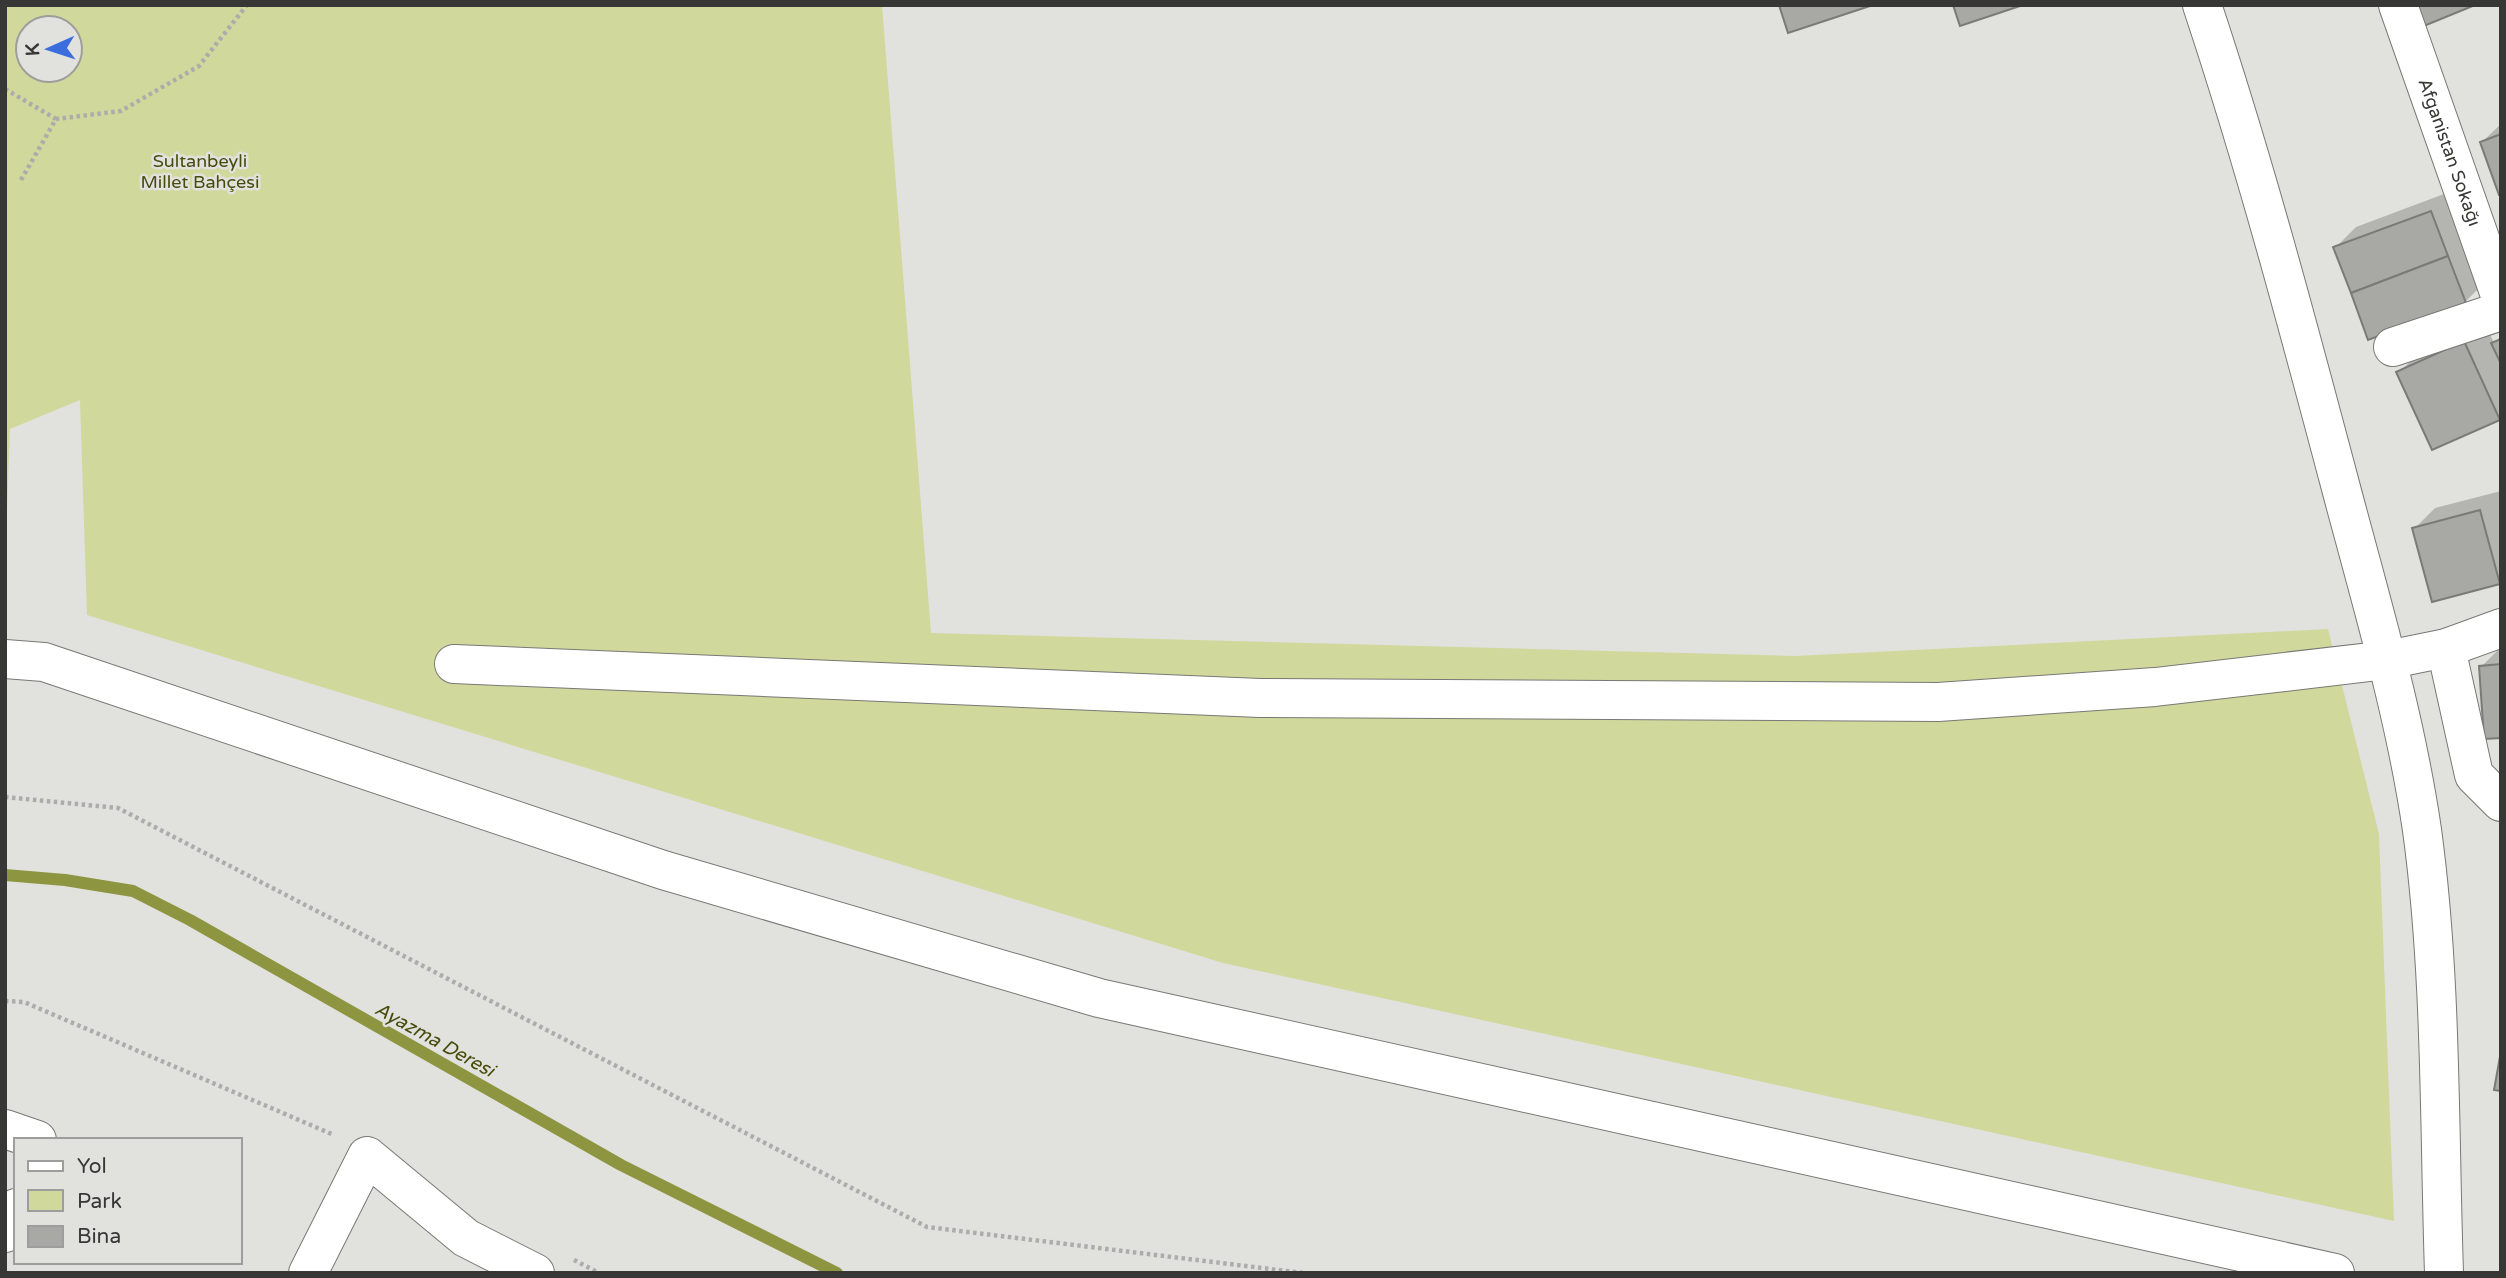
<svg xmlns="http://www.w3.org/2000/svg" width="2506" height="1278" font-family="'Varela Round',sans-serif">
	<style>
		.green { fill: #d1d89c; fill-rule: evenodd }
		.shadow { fill: #0003 }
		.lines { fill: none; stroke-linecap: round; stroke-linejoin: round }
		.stream { stroke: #8e9541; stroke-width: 12 }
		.building { fill: #a8a8a5; stroke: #7a7a77; stroke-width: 2 }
		.minor-casing { stroke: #787975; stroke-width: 40 }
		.path { stroke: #acadaa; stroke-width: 4.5; stroke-dasharray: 3.5 3.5; stroke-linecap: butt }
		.minor { stroke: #fff; stroke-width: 38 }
		.labels { text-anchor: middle; stroke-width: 5; stroke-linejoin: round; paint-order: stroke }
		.street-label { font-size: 18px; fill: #373836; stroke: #e1e2de }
		.park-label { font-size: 18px; fill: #484c0b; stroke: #e1e2de }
		.water-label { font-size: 19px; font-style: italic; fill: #474b0a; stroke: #e1e2de }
	</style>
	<rect width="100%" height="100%" fill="#e1e2de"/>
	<!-- green -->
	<path class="green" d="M5,5H882L931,633L1795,656L2328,629L2379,834L2394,1221L1223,963L87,615L80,400L10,429L5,566ZM28,28H70V70H28Z"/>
	<!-- shadow -->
	<g class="shadow">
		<polygon points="2501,124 2501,194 2482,142"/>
		<polygon points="2452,191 2486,281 2465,302 2335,248 2356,227"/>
		<polygon points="2484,322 2494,343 2501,336 2499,418 2399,373 2419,352"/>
		<polygon points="2501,491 2499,582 2414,529 2435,508"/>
		<polygon points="2501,647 2501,736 2481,667"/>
	</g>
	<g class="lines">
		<!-- stream -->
		<polyline class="stream" points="5,875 65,880 133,891 190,920 621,1165 837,1273"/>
	</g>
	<!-- building -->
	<g class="building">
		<polygon points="1779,5 1873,5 1788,33"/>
		<polygon points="1953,5 2023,5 1960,26"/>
		<polygon points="2415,5 2475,5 2424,26"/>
		<polygon points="2501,134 2501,195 2499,195 2480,142"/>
		<polygon points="2431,211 2448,256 2351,293 2333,247"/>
		<polygon points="2448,256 2466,303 2368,340 2351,293"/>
		<polygon points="2501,339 2501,364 2491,343"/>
		<polygon points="2464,341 2500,420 2432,450 2396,372"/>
		<polygon points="2480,510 2500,584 2432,602 2412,528"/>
		<polygon points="2501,664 2501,738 2484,739 2479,666"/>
		<polygon points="2501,1051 2501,1091 2494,1090"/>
	</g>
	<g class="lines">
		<!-- minor casing -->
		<g class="minor-casing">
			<g id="minor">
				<path d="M2202,5C2255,164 2298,326 2341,488C2371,601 2405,714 2422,830C2442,976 2439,1126 2444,1273"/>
				<path id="s1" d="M2398,5L2501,298"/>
				<polyline points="2393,347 2501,311"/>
				<polyline points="2446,648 2474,775 2501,802"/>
				<polyline points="5,659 44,662 663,870 1099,998 2335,1273"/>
				<polyline points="454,664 1260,698 1938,702 2155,687 2387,660 2446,648 2501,628"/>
				<polyline points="5,1129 37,1140"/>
				<polyline points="5,1233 16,1208"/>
				<polyline points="308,1273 367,1156 466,1238 535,1273"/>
			</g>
		</g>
		<!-- path -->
		<g class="path">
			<polyline points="5,89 56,119"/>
			<polyline points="21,180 56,119 121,111 199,66 247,5"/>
			<polyline points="5,797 118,808 927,1227 1303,1273"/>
			<polyline points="5,1001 24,1002 334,1135"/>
			<polyline points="574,1260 599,1273"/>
		</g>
		<!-- minor -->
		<use href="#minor" class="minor"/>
	</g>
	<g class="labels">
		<!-- street labels -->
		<g class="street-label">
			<text dy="6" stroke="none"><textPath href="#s1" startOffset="156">Afganistan Sokağı</textPath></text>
		</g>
		<!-- park labels -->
		<g class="park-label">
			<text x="200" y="167">Sultanbeyli<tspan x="200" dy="21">Millet Bahçesi</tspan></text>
		</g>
		<!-- water labels -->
		<g class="water-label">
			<text transform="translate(435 1039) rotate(29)" y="7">Ayazma Deresi</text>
		</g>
	</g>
	<!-- border -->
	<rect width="2506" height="1278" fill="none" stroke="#373836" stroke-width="14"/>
	<!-- legend -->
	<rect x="14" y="1138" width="228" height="126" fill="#e1e2de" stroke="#9d9e9b" stroke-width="2"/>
	<rect x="28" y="1161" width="35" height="10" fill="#ffffff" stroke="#9d9e9b" stroke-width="2"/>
	<text x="77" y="1173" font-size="21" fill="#373836">Yol</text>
	<rect x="28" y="1190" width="35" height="21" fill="#d1d89c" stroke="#9d9e9b" stroke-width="2"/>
	<text x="77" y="1208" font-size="21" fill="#373836">Park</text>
	<rect x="28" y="1226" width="35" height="21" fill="#a8a8a5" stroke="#9d9e9b" stroke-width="2"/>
	<text x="77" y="1243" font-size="21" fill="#373836">Bina</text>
	<!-- north arrow -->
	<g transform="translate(49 49) rotate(267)"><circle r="33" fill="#e1e2de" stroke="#9d9e9b" stroke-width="2"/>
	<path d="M0-5L12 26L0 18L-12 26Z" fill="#3b6ddd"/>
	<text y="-10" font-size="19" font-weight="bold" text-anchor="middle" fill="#373836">K</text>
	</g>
</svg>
